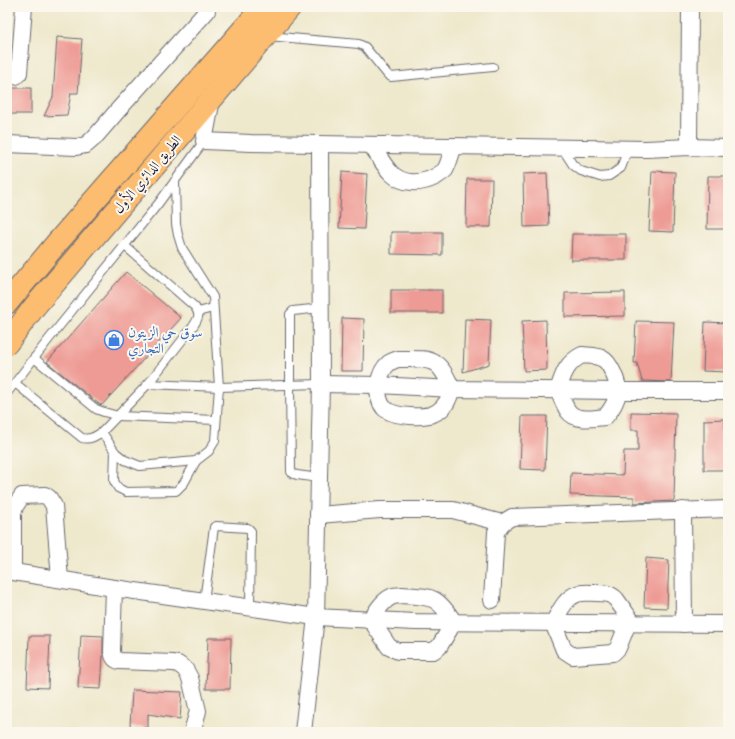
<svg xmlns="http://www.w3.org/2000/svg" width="735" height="739" font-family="'IM FELL Great Primer',Amiri,serif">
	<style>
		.building { fill: #ee9b95 }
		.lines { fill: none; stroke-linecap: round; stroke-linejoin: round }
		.service-casing { stroke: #69676e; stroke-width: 10 }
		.minor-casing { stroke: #69676e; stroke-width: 18 }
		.primary-casing { stroke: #69676e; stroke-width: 24 }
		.service { stroke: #fff; stroke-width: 8 }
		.minor { stroke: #fff; stroke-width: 16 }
		.primary { stroke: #fcbd6f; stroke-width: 22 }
		.labels { text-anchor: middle; stroke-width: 4; stroke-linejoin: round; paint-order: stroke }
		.street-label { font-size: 14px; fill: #22223b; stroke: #fbf7ec }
		.shop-label { font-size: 14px; fill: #366cbe; stroke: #fbf7ec; text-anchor: start }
	</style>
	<rect width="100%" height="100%" fill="#fbf7ec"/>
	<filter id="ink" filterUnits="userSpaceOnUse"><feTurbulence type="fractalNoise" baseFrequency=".025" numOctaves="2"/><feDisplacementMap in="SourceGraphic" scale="8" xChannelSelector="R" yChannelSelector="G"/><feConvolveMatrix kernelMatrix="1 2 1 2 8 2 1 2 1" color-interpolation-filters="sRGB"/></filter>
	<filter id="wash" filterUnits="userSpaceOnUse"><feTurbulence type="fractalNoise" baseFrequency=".012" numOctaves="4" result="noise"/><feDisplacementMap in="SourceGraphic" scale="16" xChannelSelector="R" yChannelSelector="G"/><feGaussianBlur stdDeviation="0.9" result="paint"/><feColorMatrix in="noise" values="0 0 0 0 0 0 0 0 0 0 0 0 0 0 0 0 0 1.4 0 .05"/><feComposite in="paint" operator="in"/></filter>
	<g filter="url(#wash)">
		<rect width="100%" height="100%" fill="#eee8cc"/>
		<g id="blocks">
			<!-- building -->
			<g class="building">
				<polygon points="57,37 82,39 78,93 71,93 67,115 44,116 53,97"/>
				<rect x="7" y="88" width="24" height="26"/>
				<polygon points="652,171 675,172 673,232 649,231"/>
				<polygon points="342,172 367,174 364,229 339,228"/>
				<polygon points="547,173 549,226 524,227 523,174"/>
				<polygon points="708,176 728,176 728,229 707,229"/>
				<polygon points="467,179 492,179 491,227 466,227"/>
				<polygon points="391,232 442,232 442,255 391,254"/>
				<polygon points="572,234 626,234 626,260 571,260"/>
				<polygon points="126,272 181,318 102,405 99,404 47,362"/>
				<rect x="391" y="290" width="51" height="23"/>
				<polygon points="625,292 625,316 565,317 565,293"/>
				<polygon points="342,318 364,319 363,371 341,371"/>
				<polygon points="465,319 491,320 489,364 463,372"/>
				<polygon points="546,320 547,370 524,371 522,321"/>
				<polygon points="636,321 674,322 671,382 642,381 637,363 634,363"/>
				<polygon points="705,322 728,323 727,372 703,371"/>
				<polygon points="631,412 676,413 674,501 634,503 634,497 570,495 571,473 623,475 624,451 638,451 638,430 631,430"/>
				<polygon points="522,416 547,416 545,470 520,469"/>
				<polygon points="725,419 725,470 704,470 704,420"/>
				<polygon points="646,558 669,560 667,608 644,607"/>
				<polygon points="81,635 103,636 103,655 101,689 78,688"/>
				<polygon points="29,636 50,636 48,688 27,687"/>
				<polygon points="208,638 231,638 230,689 206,689"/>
				<polygon points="132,690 182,692 180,719 148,714 148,728 130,727"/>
			</g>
		</g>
	</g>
	<g filter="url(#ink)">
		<use href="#blocks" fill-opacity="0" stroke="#69676e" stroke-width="1"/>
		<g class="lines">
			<!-- service casing -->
			<g class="service-casing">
				<g id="service">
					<polyline points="268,36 359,44 365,47 387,74 391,77 493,67"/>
					<polyline points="562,148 573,165 581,171 600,177 609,176 621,168 628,149"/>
					<polyline points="198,312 213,308"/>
					<polyline points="34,358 96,409 104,412 118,416 216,420"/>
					<path d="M15,383L82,438C90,440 96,436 102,432L148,384L194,325C199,317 200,315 195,307L125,246"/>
					<polyline points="148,384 219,387 321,384"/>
					<polyline points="7,393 49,339 158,204 204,141"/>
					<polyline points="102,432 115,452 125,460 140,466 196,461 209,451 215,441 219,387 213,297 182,248 178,235 176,224 175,181"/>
					<polyline points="115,452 114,481 118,488 126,492 176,491 184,483 196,461"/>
					<polyline points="319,478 297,475 294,474 291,472 290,385 290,314 293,311 321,308"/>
					<polyline points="204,601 214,527 216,526 248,528 251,531 250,607"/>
				</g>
			</g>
			<!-- minor casing -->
			<g class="minor-casing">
				<g id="minor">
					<polyline points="7,77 16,76 19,73 24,7"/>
					<polyline points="212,99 204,141 251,143 646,149 689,147 728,148"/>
					<polyline points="7,144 76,147 86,145 94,138 119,109 207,11"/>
					<path d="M371,145C377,153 384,166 391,173C403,185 421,184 435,177C438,175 442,173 445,170C449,164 451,153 454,146"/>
					<polyline points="689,147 690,7"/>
					<path d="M582,355C588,356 597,355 603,359C610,362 619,384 618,392C617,400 611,411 605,417C593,418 576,422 568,411C564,405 561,397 558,390C563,375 566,363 582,355Z"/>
					<path d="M398,359C431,359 438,356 452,389C449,398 446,407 437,412C427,419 393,417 384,408C374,396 378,372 389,363C392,361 395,360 398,359Z"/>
					<polyline points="321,384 378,385 452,389 618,391 728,391"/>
					<polyline points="683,510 684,624"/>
					<polyline points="318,515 380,510 453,510 502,523"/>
					<polyline points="7,571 114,588 316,617 415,622 728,624"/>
					<polyline points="13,572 13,512 16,505 22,496 45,495 49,498 54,506 60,579"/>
					<path d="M114,588L112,651C113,657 114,659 119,661L173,663L178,664L185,669L190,678L198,711L192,732"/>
					<path d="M402,595C433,597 436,595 454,622L439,647L433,651H398L389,647L371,620C376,612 382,601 391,597C394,595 398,596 402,595Z"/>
					<polyline points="492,600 496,532 502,523 512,517 728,509"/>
					<path d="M628,623L618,648L613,653L573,656L564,650L553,623C559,613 565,598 577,594C582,592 590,593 596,593C604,593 610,593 616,599L633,623"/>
					<polyline points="303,732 316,617 321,384 320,145"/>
				</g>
			</g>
			<!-- primary casing -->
			<g class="primary-casing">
				<g id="primary">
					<polyline points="7,303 56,244 263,7"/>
					<polyline points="7,343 35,306 290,7"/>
				</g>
			</g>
			<!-- service -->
			<use href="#service" class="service"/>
			<!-- minor -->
			<use href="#minor" class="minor"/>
			<!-- primary -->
			<use href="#primary" class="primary"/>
		</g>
	</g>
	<!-- icons -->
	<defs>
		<g id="shop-ring" transform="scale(1)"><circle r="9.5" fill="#fbf7ec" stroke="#3f7fe0" stroke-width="1.5"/><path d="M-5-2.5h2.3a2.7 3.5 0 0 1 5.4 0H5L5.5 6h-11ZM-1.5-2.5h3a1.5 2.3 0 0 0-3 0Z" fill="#3f7fe0"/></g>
	</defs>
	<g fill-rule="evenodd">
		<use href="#shop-ring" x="114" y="340"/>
	</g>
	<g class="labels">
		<!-- street labels -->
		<g class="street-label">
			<text transform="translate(147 174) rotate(-50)" y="5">الطريق الدائري الأول</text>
		</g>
		<!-- shop labels -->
		<g class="shop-label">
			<text x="128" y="337">سوق حي الزيتون<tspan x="128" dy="16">التجاري</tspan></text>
		</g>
	</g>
	<!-- margin -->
	<rect width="735" height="739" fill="none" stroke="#fbf7ec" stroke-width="24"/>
</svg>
